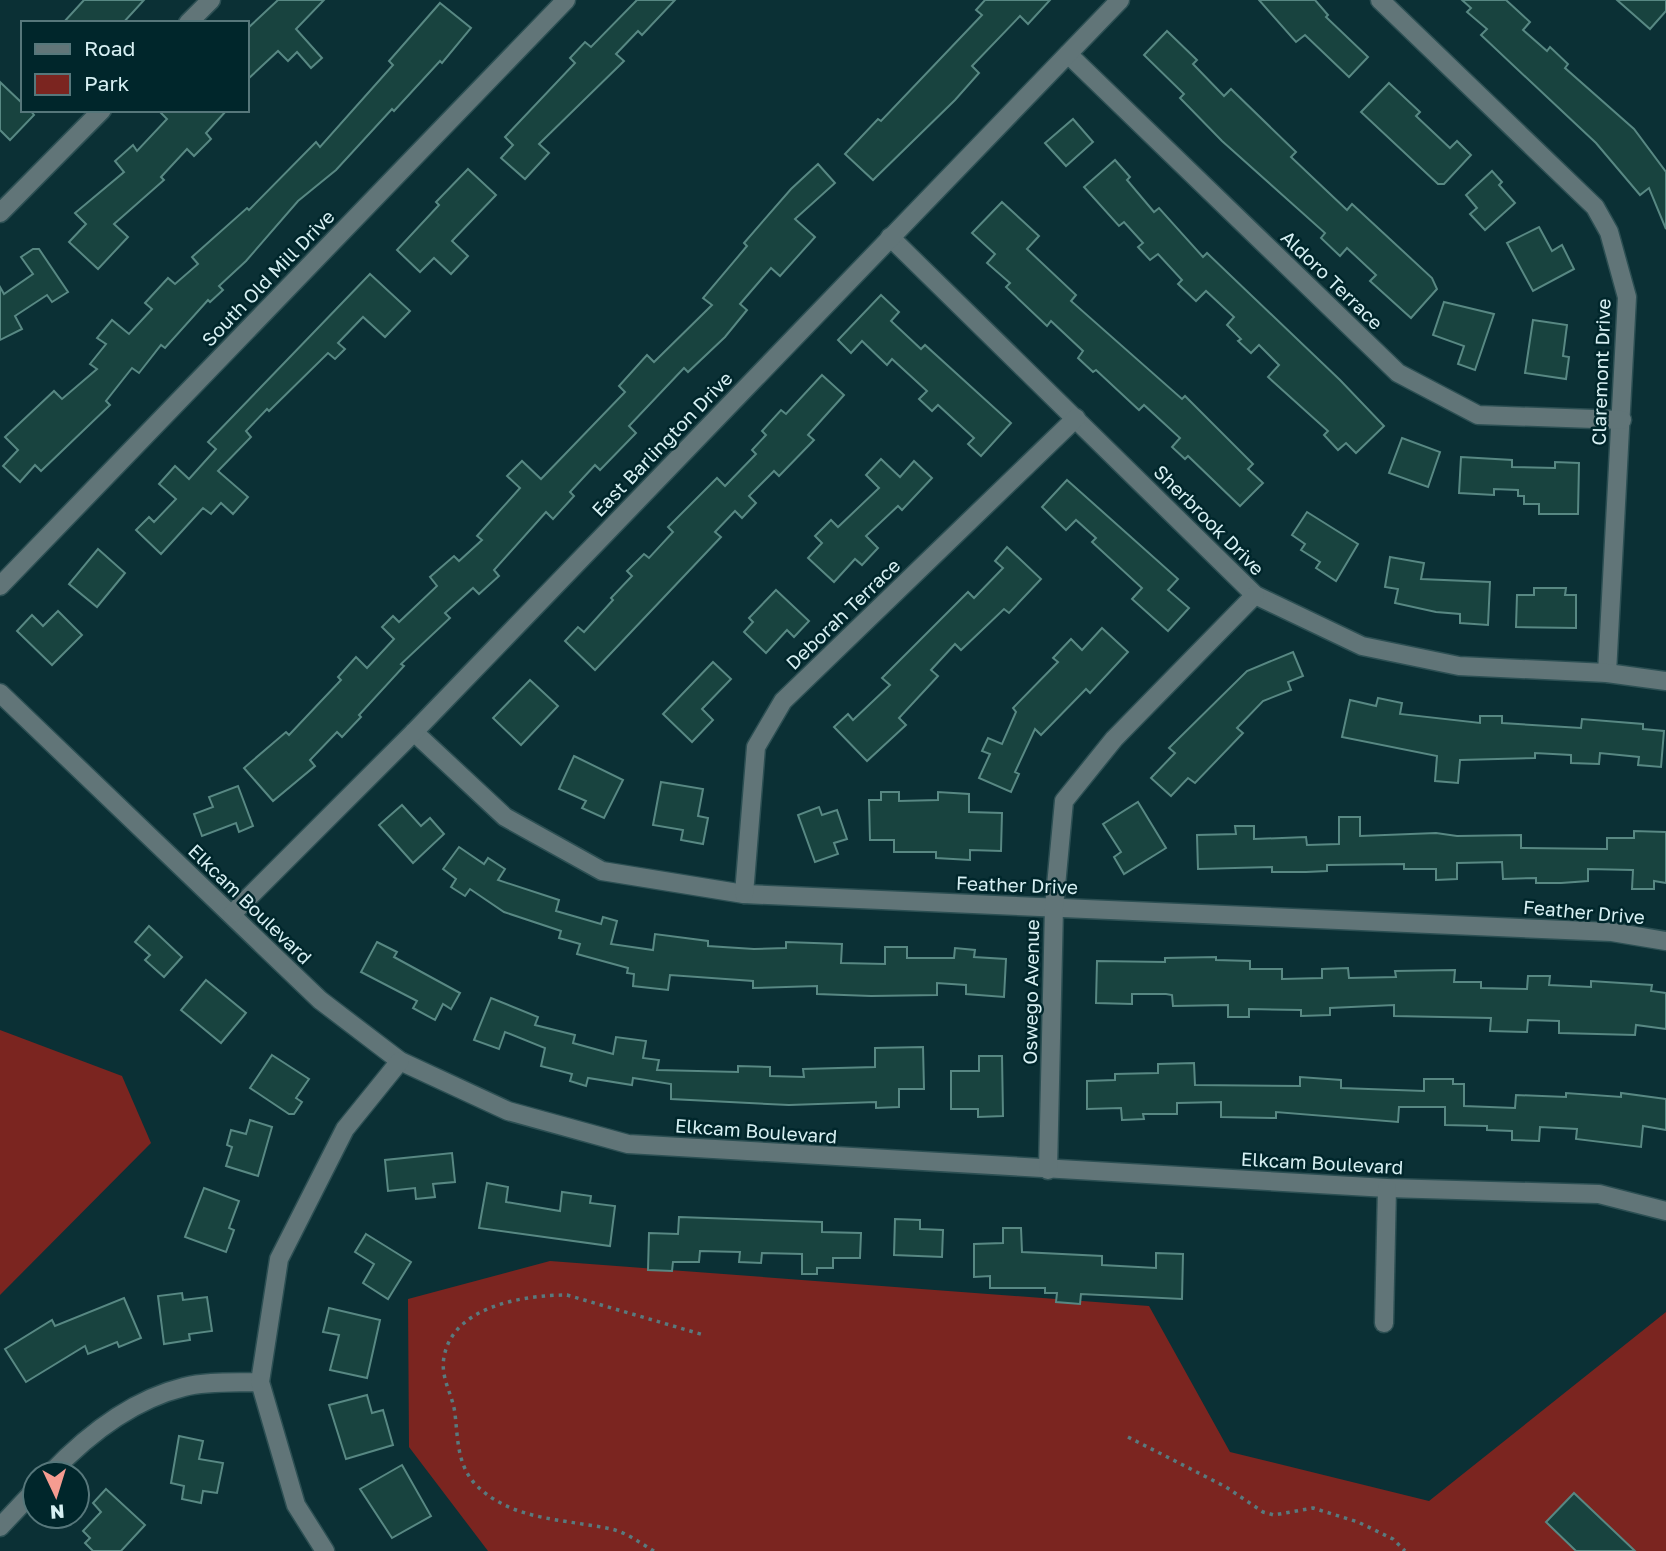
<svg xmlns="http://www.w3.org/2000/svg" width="1666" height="1551" font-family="'Golos Text',sans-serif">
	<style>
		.green { fill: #7b2520 }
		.building { fill: #18433f; stroke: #588883; stroke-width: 2 }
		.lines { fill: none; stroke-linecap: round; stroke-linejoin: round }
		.minor-casing { stroke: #2c4f53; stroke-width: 21 }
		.path { stroke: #597a7e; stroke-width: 3.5; stroke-dasharray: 3.5 5; stroke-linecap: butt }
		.minor { stroke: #617578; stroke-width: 18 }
		.labels { text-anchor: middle; stroke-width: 5; stroke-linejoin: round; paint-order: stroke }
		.street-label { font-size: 19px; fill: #d7f0f3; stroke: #00262b }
	</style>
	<rect width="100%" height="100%" fill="#0b3035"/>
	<!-- green -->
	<g class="green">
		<polygon points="0,1030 122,1076 151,1143 0,1295"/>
		<polygon points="550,1261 1149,1306 1230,1452 1429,1501 1666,1312 1666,1551 488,1551 409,1447 408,1299"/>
	</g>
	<!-- building -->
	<g class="building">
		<polygon points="84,0 144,0 123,23 63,23"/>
		<polygon points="278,0 324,0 296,29 322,58 311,68 297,52 288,61 278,51 247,80 247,29"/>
		<polygon points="637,0 675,0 642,35 638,31 616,54 624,61 539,144 549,153 525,179 501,158 513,145 505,137 575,63 570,58 585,42 591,47"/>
		<polygon points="985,0 1050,0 1028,24 1020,16 972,66 979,73 955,100 873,180 845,154 878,119 881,121 982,15 976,10"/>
		<polygon points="1259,0 1315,0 1328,15 1326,17 1368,57 1349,77 1305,35 1296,42"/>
		<polygon points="1462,0 1506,0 1530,22 1523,30 1547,51 1550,47 1568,64 1565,68 1634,129 1666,172 1666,229 1649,188 1640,195 1596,143 1481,35 1487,29 1467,12 1471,8"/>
		<polygon points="1617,0 1666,0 1666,11 1650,29"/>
		<polygon points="440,3 471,28 442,63 440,61 394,111 392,109 336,170 298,201 246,261 219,286 223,290 210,302 208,300 165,348 161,345 139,373 132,368 106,401 110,405 41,471 35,465 20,482 3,466 18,450 5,437 54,391 62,399 97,369 90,364 106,344 97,338 112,320 129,334 152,309 145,303 168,278 175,284 198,264 192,257 247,208 249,210 316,142 320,147 393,65 389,61"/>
		<polygon points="1167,31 1197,60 1193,64 1224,96 1231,89 1296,152 1291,157 1347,210 1352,204 1432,278 1437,289 1411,318 1370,281 1376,275 1347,248 1340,256 1321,238 1325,233 1222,141 1180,98 1184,94 1144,55"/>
		<polygon points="0,82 23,104 23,110 30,110 34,115 10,140 0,130"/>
		<polygon points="1389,83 1420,112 1416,116 1450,148 1457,141 1471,155 1444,184 1438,184 1361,112"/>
		<polygon points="158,110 227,110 206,133 211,139 194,156 187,149 161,177 164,180 114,224 128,237 98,269 69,242 86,224 75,213 124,172 115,161 133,145 137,151 167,119"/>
		<polygon points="1073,119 1093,142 1066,166 1045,143"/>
		<polygon points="1115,160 1130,177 1127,180 1154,212 1159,208 1203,257 1207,253 1340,380 1384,426 1356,453 1346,443 1338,450 1324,435 1328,431 1268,377 1279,365 1259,345 1251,353 1238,341 1241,339 1227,325 1234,317 1206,291 1196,301 1178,284 1182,280 1158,254 1150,260 1138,247 1143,243 1124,222 1119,226 1084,187"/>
		<polygon points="818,164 835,183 795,219 815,237 780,276 771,268 740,304 747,310 725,337 688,372 684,368 629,426 636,433 600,470 595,465 570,492 574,496 553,519 546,512 494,570 499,576 479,594 473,588 445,613 450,618 401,664 404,666 359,715 361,717 342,737 337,732 310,760 315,766 273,801 244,768 286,732 289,735 341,680 338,677 356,657 367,668 394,639 382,627 393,616 399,622 437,586 430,577 454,556 459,561 482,540 477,536 520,488 507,476 522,461 541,479 625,392 619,386 647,355 654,362 712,305 703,298 747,246 744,243 791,189"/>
		<polygon points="468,169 496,195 452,241 468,256 451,274 434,258 420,272 397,250 439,205 436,202"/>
		<polygon points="1492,171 1502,182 1499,185 1515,203 1485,230 1470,214 1477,208 1466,195"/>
		<polygon points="1002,202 1039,236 1027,249 1076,295 1071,301 1182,399 1185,396 1253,464 1248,469 1263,483 1240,506 1188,456 1185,459 1172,447 1180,438 1144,405 1139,410 1096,370 1093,372 1078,358 1083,351 1051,321 1047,326 1006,287 1010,283 987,263 995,254 972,233"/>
		<polygon points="1539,227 1552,251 1562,245 1574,269 1533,291 1507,243"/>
		<polygon points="33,249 39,249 68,292 52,302 47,295 15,316 22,329 0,340 0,287 4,294 33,274 21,257"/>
		<polygon points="370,274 410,311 385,337 363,317 338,343 345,349 335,359 328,353 269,411 267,409 246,431 251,437 218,471 248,497 233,514 221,503 211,514 203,508 161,554 136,530 149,517 154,522 176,499 159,484 175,466 189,479 216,449 208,442"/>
		<polygon points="881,295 899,312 891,321 921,349 925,345 1011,423 981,456 968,444 974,438 938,405 932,411 919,399 927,391 892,359 887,365 862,341 851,353 838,340"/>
		<polygon points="1444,302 1494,314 1475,370 1458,364 1464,346 1433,335"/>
		<polygon points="1533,320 1567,325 1563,356 1569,357 1566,379 1525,373"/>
		<polygon points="822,375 844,395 808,435 814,440 779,476 774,471 749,496 756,503 742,518 735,511 715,532 721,537 595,670 565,641 578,627 584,632 613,600 611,598 632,576 627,571 644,554 649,558 673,532 668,527 717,478 725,486 756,454 752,450 766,435 762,431 781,410 786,414"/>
		<polygon points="1402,438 1440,452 1428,487 1389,473"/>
		<polygon points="1461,457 1512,460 1512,467 1555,468 1555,462 1579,463 1578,514 1539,514 1539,504 1524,504 1524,496 1518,496 1518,490 1494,489 1494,495 1459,493"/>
		<polygon points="881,459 900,477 914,461 932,478 902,510 898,506 866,536 878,548 862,565 855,559 834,582 808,558 822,543 815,536 831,520 838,527 879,488 866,475"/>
		<polygon points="1067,480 1178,579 1168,590 1189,608 1168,631 1132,599 1142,588 1092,542 1096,538 1076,520 1066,530 1042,507"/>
		<polygon points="1307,512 1358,544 1336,581 1316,568 1320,562 1301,550 1305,544 1292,535"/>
		<polygon points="1007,547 1041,579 1009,613 1004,609 961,650 955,644 931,670 938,676 899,718 906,725 867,761 834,727 848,714 853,720 890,685 882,678 968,592 974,598 1003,568 995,561"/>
		<polygon points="98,549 125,573 97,607 69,584"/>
		<polygon points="1390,557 1424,563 1421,579 1490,582 1488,625 1460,623 1460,614 1436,612 1395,603 1398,589 1385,587"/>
		<polygon points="1534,588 1566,588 1565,595 1576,595 1576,628 1516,627 1517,595 1534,595"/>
		<polygon points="776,590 809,621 794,637 787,630 766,653 744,632 753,622 749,618"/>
		<polygon points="58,611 82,635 52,665 17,631 32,615 43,626"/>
		<polygon points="1102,628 1128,652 1090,693 1086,689 1041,735 1035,729 1015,772 1019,774 1011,792 979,778 990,754 982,751 988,738 1002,744 1016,712 1013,708 1058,662 1053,658 1071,639 1082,650"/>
		<polygon points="1293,652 1303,676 1288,682 1291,690 1263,701 1237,728 1243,733 1195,783 1188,778 1171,796 1151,778 1175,753 1169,748 1247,671"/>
		<polygon points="713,662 731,679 702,709 713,720 692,742 663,714"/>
		<polygon points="530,680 558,706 521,745 493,718"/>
		<polygon points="1378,698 1402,703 1400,714 1480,723 1480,716 1502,716 1502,723 1581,728 1582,719 1643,724 1643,729 1664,731 1661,767 1638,765 1639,757 1600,753 1599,764 1571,763 1571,755 1535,753 1535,758 1460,760 1458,783 1435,781 1437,756 1342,737 1350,700 1376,706"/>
		<polygon points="574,756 623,780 604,818 582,808 586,801 559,789"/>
		<polygon points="661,782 703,789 698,816 708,818 703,844 681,840 683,830 653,825"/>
		<polygon points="238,786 253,826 239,832 236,823 202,836 194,814 213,807 209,797"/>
		<polygon points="881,792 899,792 899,801 938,800 938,792 969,794 969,812 1002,813 1001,851 970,850 970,860 936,858 936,852 894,852 894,840 870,840 869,800 881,800"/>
		<polygon points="1138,802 1166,848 1124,874 1114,857 1121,852 1103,824"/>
		<polygon points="402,805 421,826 430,818 444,834 413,863 379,825"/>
		<polygon points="819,807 822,815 837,810 847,839 834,843 838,854 815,862 798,815"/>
		<polygon points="1339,817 1360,817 1360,836 1436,833 1457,836 1521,835 1521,848 1607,849 1607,838 1634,838 1634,831 1666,832 1666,883 1654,881 1654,889 1632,889 1633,870 1588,869 1588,881 1561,883 1536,883 1536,878 1503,879 1502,862 1457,863 1457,879 1436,880 1436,869 1404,869 1404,864 1327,865 1327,871 1306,872 1272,872 1272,867 1198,869 1197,835 1236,834 1235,826 1254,826 1254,839 1306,837 1307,845 1339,844"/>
		<polygon points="459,847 484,864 488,858 505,869 498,880 559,900 556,911 601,924 603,917 617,921 611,944 653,950 655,934 708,941 708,946 754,949 786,948 786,942 842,944 841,963 885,964 885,947 907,947 907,958 954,958 955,948 975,950 974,957 1006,959 1004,997 966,994 966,985 937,983 937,995 871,996 817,994 817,986 753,988 753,981 670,975 668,990 633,986 634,974 627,973 628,968 577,954 580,944 559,938 561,931 504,912 470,889 465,896 451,887 456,879 443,869"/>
		<polygon points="149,926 182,957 164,977 145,960 150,955 135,942"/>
		<polygon points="377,942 397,952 394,957 460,993 451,1009 443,1004 435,1020 413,1008 417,1001 361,972"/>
		<polygon points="1216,957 1216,960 1250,961 1250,969 1282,969 1282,979 1322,978 1322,969 1348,968 1349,978 1396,977 1395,971 1455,970 1454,982 1481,982 1481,988 1527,989 1528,976 1550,976 1549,985 1591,987 1591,981 1652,985 1651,991 1666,993 1666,1029 1636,1025 1635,1035 1559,1033 1559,1021 1528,1020 1527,1032 1490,1031 1491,1018 1394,1016 1394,1005 1330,1008 1330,1015 1301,1016 1301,1010 1249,1009 1249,1017 1228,1017 1228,1005 1173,1006 1172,995 1166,994 1132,994 1132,1004 1096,1003 1097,961 1165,962 1165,958"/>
		<polygon points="206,980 246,1013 221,1043 181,1010"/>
		<polygon points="491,998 538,1017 535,1025 575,1035 573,1043 613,1054 616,1037 646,1041 643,1058 659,1060 657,1070 738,1072 738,1066 770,1067 770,1076 804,1077 803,1069 875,1067 875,1048 923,1047 924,1089 899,1089 899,1107 876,1108 876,1102 789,1105 671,1099 671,1084 633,1078 632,1085 588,1078 586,1086 570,1081 572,1074 541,1066 545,1048 505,1032 499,1049 474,1040"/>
		<polygon points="272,1055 309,1079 296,1098 302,1102 294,1114 289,1114 250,1088"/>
		<polygon points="979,1056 1002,1056 1003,1116 978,1117 978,1109 951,1109 951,1071 979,1071"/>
		<polygon points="1194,1063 1195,1085 1300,1086 1300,1077 1341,1080 1341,1088 1424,1091 1424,1079 1453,1079 1453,1084 1464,1084 1464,1106 1515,1108 1516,1095 1566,1097 1566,1093 1621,1097 1621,1093 1666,1099 1666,1130 1643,1126 1641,1147 1576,1139 1577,1129 1540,1127 1539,1141 1512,1140 1512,1131 1487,1130 1487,1126 1445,1125 1445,1107 1399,1107 1398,1122 1276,1112 1276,1118 1221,1117 1221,1102 1177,1103 1177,1114 1143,1114 1144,1119 1122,1120 1121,1108 1087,1109 1087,1081 1115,1080 1115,1074 1158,1073 1158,1064"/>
		<polygon points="250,1120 272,1127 258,1176 226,1166 232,1147 227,1145 231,1130 246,1134"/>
		<polygon points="452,1153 455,1182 433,1184 435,1197 416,1199 415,1188 388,1191 385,1160"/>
		<polygon points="487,1183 508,1187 506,1202 560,1211 562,1192 591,1196 590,1203 615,1206 610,1246 479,1228"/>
		<polygon points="204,1188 239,1201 229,1228 234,1230 226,1252 185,1237"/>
		<polygon points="679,1217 822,1222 822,1232 861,1233 860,1258 833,1258 833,1268 817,1268 817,1274 802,1274 802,1254 762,1253 761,1263 739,1262 740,1252 700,1251 699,1262 673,1262 672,1271 648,1270 649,1233 678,1234"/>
		<polygon points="895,1219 920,1220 920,1229 943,1230 942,1257 894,1255"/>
		<polygon points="1003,1228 1021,1228 1022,1252 1102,1256 1102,1265 1156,1268 1156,1253 1183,1254 1182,1299 1081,1294 1080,1304 1056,1302 1057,1293 1045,1293 1045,1288 990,1288 990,1276 974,1277 974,1244 1003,1243"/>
		<polygon points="366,1234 411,1262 388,1299 363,1283 374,1264 355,1252"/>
		<polygon points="182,1293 183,1300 207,1297 212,1331 189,1334 190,1340 164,1344 158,1296"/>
		<polygon points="124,1298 141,1338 119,1347 117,1342 88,1354 85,1346 26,1382 5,1349 52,1320 55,1326"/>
		<polygon points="329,1308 380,1320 367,1378 330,1370 339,1335 323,1332"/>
		<polygon points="367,1395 372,1413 383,1410 393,1445 346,1459 329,1405"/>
		<polygon points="179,1436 203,1441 199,1459 223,1463 217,1493 203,1491 201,1503 182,1499 184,1486 171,1483"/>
		<polygon points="402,1465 431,1516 392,1538 360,1489"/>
		<polygon points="106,1489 145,1525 121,1551 93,1551 85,1543 90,1538 83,1531 101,1512 93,1503"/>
		<polygon points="1574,1493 1635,1551 1576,1551 1546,1522"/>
	</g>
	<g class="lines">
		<!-- minor casing -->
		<g class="minor-casing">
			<g id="minor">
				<polyline points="1380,0 1595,207 1609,232 1627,297 1607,673"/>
				<polyline points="188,23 211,0"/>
				<polyline points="1068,54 1398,373 1478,415 1622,420"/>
				<polyline points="0,213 102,110"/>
				<polyline points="890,237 1255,595 1362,646 1459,666 1607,673 1666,681"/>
				<polyline points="0,586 566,0"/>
				<polyline points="0,693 320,1000 400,1061 508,1111 628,1144 1387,1188 1599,1194 1666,1211"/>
				<polyline points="414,732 505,817 602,871 744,894 1612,932 1666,941"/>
				<polyline points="744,894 756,747 783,701 1076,418"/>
				<polyline points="232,914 414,732 1120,0"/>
				<polyline points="1048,1170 1054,907 1064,801 1114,739 1255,595"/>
				<polyline points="1384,1323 1387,1188"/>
				<path d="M50,1474C87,1435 131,1400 184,1387C208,1381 236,1383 260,1382"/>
				<polyline points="0,1527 35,1490"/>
				<polyline points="325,1551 296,1505 260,1382 279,1259 345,1129 400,1061"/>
			</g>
		</g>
		<!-- path -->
		<g class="path">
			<polyline points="1128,1437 1226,1487 1263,1512 1274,1515 1313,1508 1358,1522 1393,1539 1405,1551"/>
			<path d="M654,1551C640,1543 626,1532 611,1529C565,1519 512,1521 476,1485C457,1465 458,1439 455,1414C453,1395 440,1378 444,1357C453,1306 524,1295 567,1295L704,1335"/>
		</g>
		<!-- minor -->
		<use href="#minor" class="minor"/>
	</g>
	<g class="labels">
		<!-- street labels -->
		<g class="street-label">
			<text transform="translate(268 278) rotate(-46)" y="7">South Old Mill Drive</text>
			<text transform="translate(1332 280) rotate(44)" y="7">Aldoro Terrace</text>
			<text transform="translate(1601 372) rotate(-88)" y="7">Claremont Drive</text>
			<text transform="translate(662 444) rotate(-46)" y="7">East Barlington Drive</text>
			<text transform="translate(1209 520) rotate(45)" y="7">Sherbrook Drive</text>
			<text transform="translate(843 614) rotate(-44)" y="7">Deborah Terrace</text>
			<text transform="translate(1017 885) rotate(2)" y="7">Feather Drive</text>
			<text transform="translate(250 904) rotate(44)" y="7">Elkcam Boulevard</text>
			<text transform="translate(1584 912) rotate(5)" y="7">Feather Drive</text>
			<text transform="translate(1031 992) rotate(-89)" y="7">Oswego Avenue</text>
			<text transform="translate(756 1131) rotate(4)" y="7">Elkcam Boulevard</text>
			<text transform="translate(1322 1163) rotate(3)" y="7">Elkcam Boulevard</text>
		</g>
	</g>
	<!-- legend -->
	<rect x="21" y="21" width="228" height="91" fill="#00262b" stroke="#56777b" stroke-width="2"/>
	<rect x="35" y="44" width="35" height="10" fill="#617578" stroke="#56777b" stroke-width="2"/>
	<text x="84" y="56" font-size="21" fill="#d7f0f3">Road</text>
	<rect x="35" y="74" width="35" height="21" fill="#7b2520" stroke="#56777b" stroke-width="2"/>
	<text x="84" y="91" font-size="21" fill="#d7f0f3">Park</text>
	<!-- north arrow -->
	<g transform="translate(56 1495) rotate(176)"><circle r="33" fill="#00262b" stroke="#56777b" stroke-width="2"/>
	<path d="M0-5L12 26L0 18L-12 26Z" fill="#f59c91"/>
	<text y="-10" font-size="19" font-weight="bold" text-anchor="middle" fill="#d7f0f3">N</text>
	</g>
</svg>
